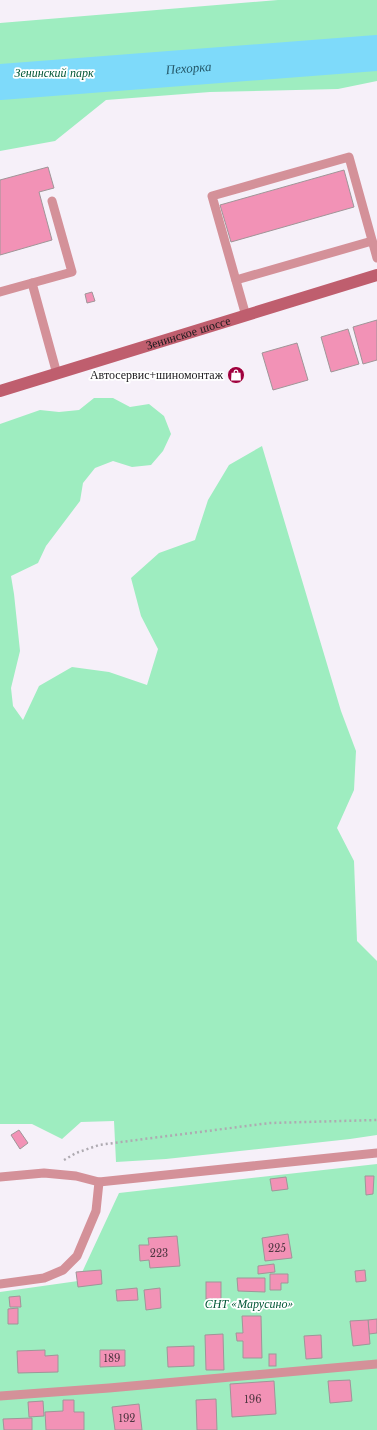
<svg xmlns="http://www.w3.org/2000/svg" width="377" height="1430" font-family="'Libre Baskerville',serif">
	<style>
		.green { fill: #9eedc0 }
		.lines { fill: none; stroke-linecap: round; stroke-linejoin: round }
		.river { stroke: #7edafa; stroke-width: 36 }
		.building { fill: #f292b6; stroke: #a09598 }
		.path { stroke: #aeaab1; stroke-width: 2.5; stroke-dasharray: 2 3; stroke-linecap: butt }
		.lane { stroke: #d49199; stroke-width: 9 }
		.secondary { stroke: #bf5e6e; stroke-width: 12 }
		.labels { text-anchor: middle; stroke-width: 3.5; stroke-linejoin: round; paint-order: stroke }
		.number-label { font-size: 10px; fill: #513742 }
		.park-label { font-size: 12px; font-style: italic; fill: #025736; stroke: #fff }
		.street-label { font-size: 12px; fill: #1b191c; stroke: #fff }
		.poi-label { font-size: 12px; fill: #1b191c; stroke: #fff; text-anchor: end }
		.water-label { font-size: 13px; font-style: italic; fill: #245768; stroke: #fff }
	</style>
	<rect width="100%" height="100%" fill="#f6f0f9"/>
	<!-- green -->
	<g class="green">
		<polygon points="278,0 377,0 377,81 338,89 210,92 106,100 55,141 0,151 0,23"/>
		<polygon points="94,398 113,398 130,407 149,404 164,416 171,434 163,451 151,465 132,467 113,461 95,468 83,483 80,501 46,546 38,563 11,576 14,594 20,651 11,688 13,706 23,720 39,686 72,667 109,672 147,685 158,649 141,616 131,578 159,553 195,540 208,500 229,465 262,446 341,711 356,751 354,790 337,828 354,861 357,941 377,961 377,1135 350,1139 166,1159 116,1162 114,1121 81,1122 62,1139 32,1124 0,1124 0,424 40,410 59,412 79,410"/>
		<polygon points="377,1164 377,1430 0,1430 0,1292 78,1281 119,1193"/>
	</g>
	<g class="lines">
		<!-- river -->
		<path class="river" id="s1" d="M0,82L377,53"/>
	</g>
	<!-- building -->
	<g class="building">
		<polygon points="48,167 54,188 39,192 52,240 0,255 0,180"/>
		<polygon points="344,170 354,207 231,242 220,205"/>
		<polygon points="92,292 95,301 87,303 85,294"/>
		<polygon points="377,320 377,360 363,364 353,327"/>
		<polygon points="348,329 359,364 331,372 321,337"/>
		<polygon points="297,343 308,380 273,390 262,353"/>
		<polygon points="19,1130 28,1143 20,1149 11,1135"/>
		<polygon points="365,1176 374,1176 373,1194 366,1195"/>
		<polygon points="286,1177 288,1189 272,1191 270,1179"/>
		<polygon points="288,1234 292,1258 265,1261 262,1238"/>
		<polygon points="177,1236 180,1266 150,1268 149,1260 140,1261 139,1245 149,1245 148,1238"/>
		<polygon points="274,1264 275,1272 258,1274 258,1266"/>
		<polygon points="101,1270 102,1284 78,1287 76,1272"/>
		<polygon points="365,1270 366,1281 356,1282 355,1271"/>
		<polygon points="270,1274 288,1274 288,1283 281,1283 281,1290 270,1290"/>
		<polygon points="237,1278 265,1278 265,1292 238,1291"/>
		<rect x="206" y="1282" width="15" height="17"/>
		<polygon points="137,1288 138,1300 117,1301 116,1290"/>
		<polygon points="160,1288 161,1308 146,1310 144,1290"/>
		<polygon points="20,1296 21,1307 10,1307 9,1297"/>
		<polygon points="18,1308 18,1324 8,1324 8,1309"/>
		<polygon points="242,1316 261,1316 262,1358 243,1358 243,1341 237,1341 236,1333 243,1333"/>
		<polygon points="377,1319 377,1333 369,1334 368,1320"/>
		<polygon points="368,1320 370,1344 353,1346 350,1321"/>
		<polygon points="223,1334 224,1370 206,1370 205,1335"/>
		<polygon points="321,1335 322,1358 306,1359 304,1336"/>
		<polygon points="194,1346 194,1366 168,1367 167,1347"/>
		<polygon points="45,1350 45,1356 58,1355 58,1372 18,1373 17,1351"/>
		<polygon points="100,1350 125,1350 125,1366 100,1367"/>
		<rect x="269" y="1354" width="7" height="12"/>
		<polygon points="350,1380 352,1401 330,1403 328,1381"/>
		<polygon points="274,1381 276,1414 232,1417 230,1384"/>
		<polygon points="216,1399 217,1430 197,1430 196,1400"/>
		<polygon points="63,1400 74,1400 74,1412 84,1412 84,1430 46,1430 45,1412 63,1411"/>
		<polygon points="43,1401 44,1416 29,1417 28,1402"/>
		<polygon points="139,1404 142,1430 115,1430 112,1407"/>
		<polygon points="32,1418 32,1430 4,1430 3,1419"/>
	</g>
	<g class="lines">
		<!-- path -->
		<polyline class="path" points="64,1160 76,1153 99,1145 144,1139 270,1123 377,1120"/>
		<!-- lane -->
		<g class="lane">
			<polyline points="236,280 372,241"/>
			<polyline points="32,283 72,272 52,201"/>
			<polyline points="0,292 32,283 57,374"/>
			<polyline points="246,316 212,196 349,157 377,258"/>
			<polyline points="0,1177 44,1173 76,1176 99,1182 377,1153"/>
			<polyline points="0,1284 44,1278 63,1270 77,1256 96,1211 99,1182"/>
			<polyline points="0,1396 109,1388 377,1364"/>
		</g>
		<!-- secondary -->
		<path class="secondary" id="s2" d="M0,391L377,275"/>
	</g>
	<!-- icons -->
	<defs>
		<g id="shop-disc" transform="scale(0.9)"><circle r="9.5" fill="#a0013f" stroke="#fff"/><path d="M-5-2.5h2.3a2.7 3.5 0 0 1 5.4 0H5L5.5 6h-11ZM-1.5-2.5h3a1.5 2.3 0 0 0-3 0Z" fill="#fff"/></g>
	</defs>
	<g fill-rule="evenodd">
		<use href="#shop-disc" x="236" y="375"/>
	</g>
	<g class="labels">
		<!-- number labels -->
		<g class="number-label">
			<text x="277" y="1252">225</text>
			<text x="159" y="1257">223</text>
			<text x="112" y="1362">189</text>
			<text x="253" y="1403">196</text>
			<text x="127" y="1422">192</text>
		</g>
		<!-- park labels -->
		<g class="park-label">
			<text x="54" y="77">Зенинский парк</text>
			<text x="249" y="1308">СНТ «Марусино»</text>
		</g>
		<!-- street labels -->
		<g class="street-label">
			<text dy="4" stroke="none"><textPath href="#s2" startOffset="197">Зенинское шоссе</textPath></text>
		</g>
		<!-- poi labels -->
		<g class="poi-label">
			<text x="223" y="379">Автосервис+шиномонтаж</text>
		</g>
		<!-- water labels -->
		<g class="water-label">
			<text dy="5" stroke="none"><textPath href="#s1" startOffset="189">Пехорка</textPath></text>
		</g>
	</g>
</svg>
